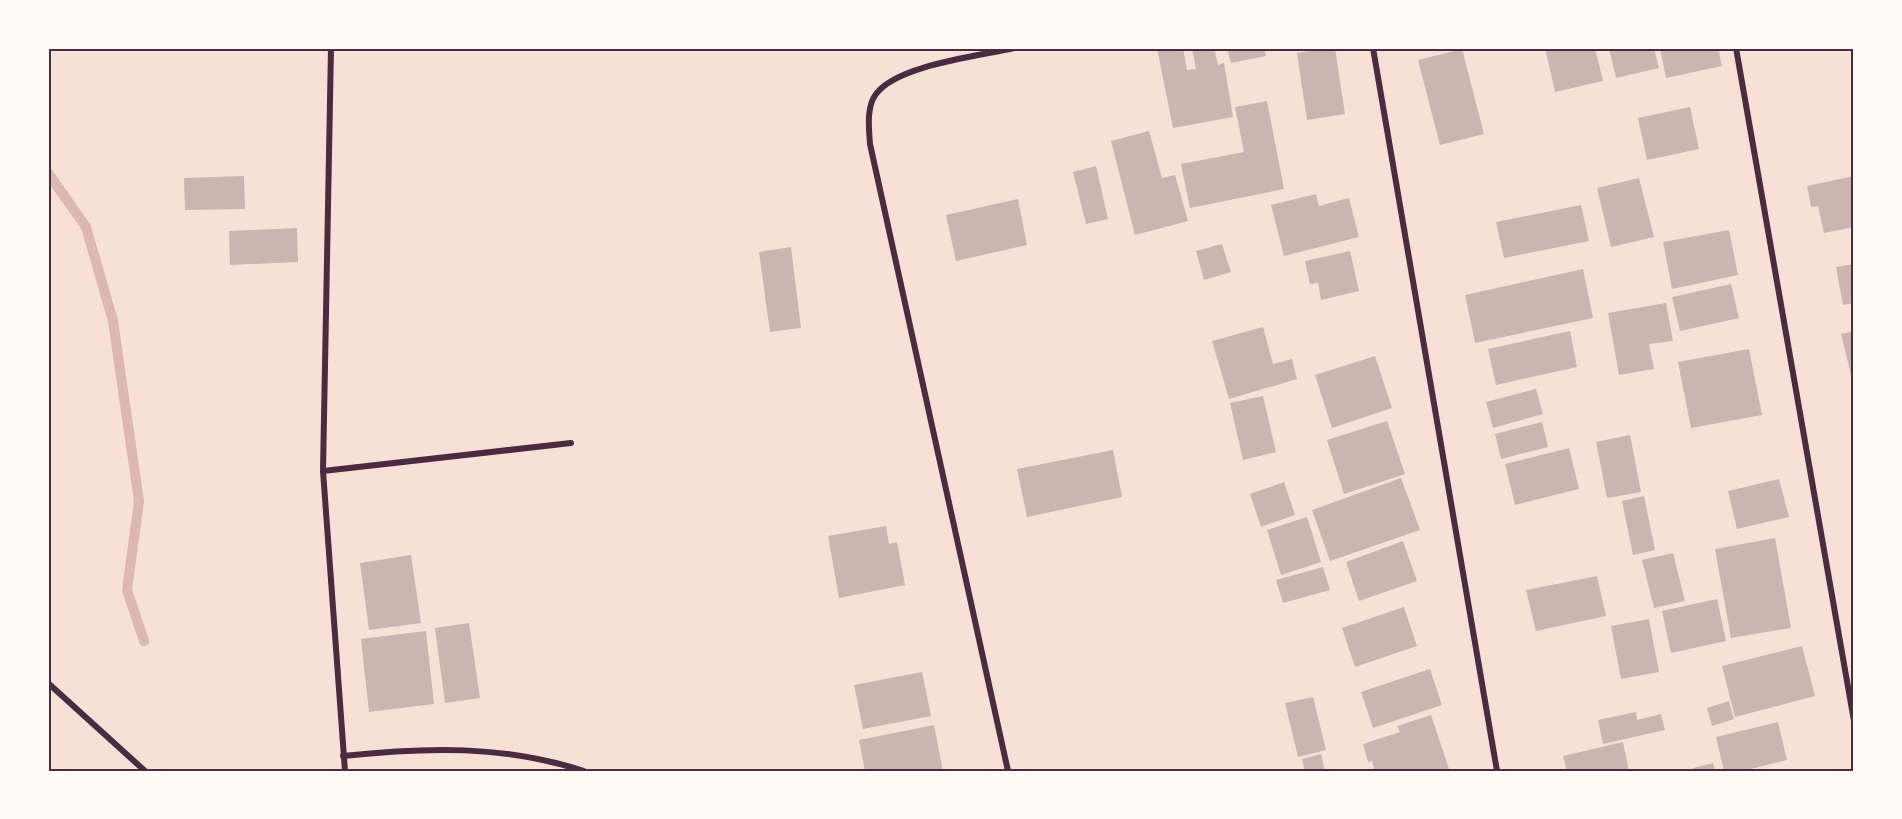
<svg xmlns="http://www.w3.org/2000/svg" width="1902" height="819" font-family="'Golos Text',sans-serif">
	<style>
		.lines { fill: none; stroke-linecap: round; stroke-linejoin: round }
		.stream { stroke: #dcb8b0; stroke-width: 10 }
		.building { fill: #ccb4b1 }
		.minor { stroke: #4a2c40; stroke-width: 6 }
		.neatline { fill: none; stroke: #4a2c40; stroke-width: 2 }
	</style>
	<rect width="100%" height="100%" fill="#f7e1d7"/>
	<g class="lines">
		<!-- stream -->
		<polyline class="stream" points="48,173 86,227 113,321 139,501 127,590 144,641"/>
	</g>
	<!-- building -->
	<g class="building">
		<polygon points="1157,48 1183,48 1187,70 1196,69 1192,48 1214,48 1218,65 1224,63 1233,117 1173,128"/>
		<polygon points="1227,48 1264,48 1266,56 1231,63"/>
		<polygon points="1327,48 1335,48 1345,114 1307,120 1297,53"/>
		<polygon points="1545,48 1595,48 1603,81 1555,92"/>
		<polygon points="1609,48 1654,48 1659,68 1616,78"/>
		<polygon points="1660,48 1718,48 1722,66 1666,78"/>
		<polygon points="1462,49 1484,134 1440,145 1418,60"/>
		<polygon points="1267,101 1284,189 1190,208 1181,164 1244,152 1235,107"/>
		<polygon points="1690,107 1699,149 1647,160 1638,118"/>
		<polygon points="1149,131 1162,178 1175,175 1188,221 1135,235 1111,141"/>
		<polygon points="1096,166 1108,219 1086,224 1073,172"/>
		<polygon points="244,176 245,209 185,210 184,178"/>
		<polygon points="1854,176 1854,227 1824,233 1818,206 1811,207 1807,186"/>
		<polygon points="1639,178 1654,237 1611,247 1597,188"/>
		<polygon points="1316,194 1319,206 1349,198 1359,237 1284,256 1271,205"/>
		<polygon points="1018,199 1027,245 956,261 946,215"/>
		<polygon points="1581,205 1589,241 1504,258 1496,222"/>
		<polygon points="297,228 298,262 230,265 229,231"/>
		<polygon points="1729,230 1738,275 1672,289 1663,242"/>
		<polygon points="1222,244 1231,272 1204,280 1196,251"/>
		<polygon points="791,247 801,328 770,332 759,252"/>
		<polygon points="1350,251 1359,291 1321,300 1318,283 1310,284 1305,261"/>
		<polygon points="1854,264 1854,303 1843,305 1836,267"/>
		<polygon points="1583,269 1593,318 1475,343 1465,295"/>
		<polygon points="1731,284 1739,318 1680,331 1672,297"/>
		<polygon points="1666,303 1673,341 1649,344 1654,369 1619,375 1608,313"/>
		<polygon points="1263,327 1273,364 1292,359 1297,379 1229,399 1212,341"/>
		<polygon points="1570,331 1577,367 1496,385 1488,349"/>
		<polygon points="1854,331 1854,383 1853,383 1841,334"/>
		<polygon points="1749,349 1762,415 1691,428 1678,362"/>
		<polygon points="1375,356 1392,408 1332,428 1315,375"/>
		<polygon points="1536,389 1543,414 1493,428 1486,402"/>
		<polygon points="1263,396 1276,452 1243,460 1230,403"/>
		<polygon points="1387,421 1405,474 1344,494 1327,440"/>
		<polygon points="1542,422 1548,447 1501,459 1495,434"/>
		<polygon points="1630,435 1641,492 1607,498 1596,442"/>
		<polygon points="1569,448 1579,489 1515,505 1505,464"/>
		<polygon points="1113,450 1122,497 1027,517 1017,469"/>
		<polygon points="1401,478 1420,530 1330,561 1312,510"/>
		<polygon points="1779,479 1789,517 1737,529 1728,491"/>
		<polygon points="1284,482 1295,515 1261,527 1250,494"/>
		<polygon points="1644,496 1655,550 1633,555 1622,501"/>
		<polygon points="1307,517 1321,562 1281,575 1267,530"/>
		<polygon points="886,526 889,544 897,542 905,585 839,598 828,536"/>
		<polygon points="1775,538 1791,628 1731,638 1715,549"/>
		<polygon points="1403,541 1417,581 1359,601 1346,562"/>
		<polygon points="1673,553 1685,601 1654,608 1642,560"/>
		<polygon points="411,555 421,623 369,630 360,563"/>
		<polygon points="1323,567 1330,590 1283,603 1276,580"/>
		<polygon points="1597,576 1606,616 1536,631 1526,590"/>
		<polygon points="1717,599 1726,641 1671,653 1662,611"/>
		<polygon points="1404,607 1417,646 1355,667 1342,628"/>
		<polygon points="1649,619 1659,672 1621,679 1611,626"/>
		<polygon points="469,623 480,698 445,703 435,628"/>
		<polygon points="426,631 434,704 369,712 361,639"/>
		<polygon points="1802,646 1815,696 1735,717 1722,666"/>
		<polygon points="1430,669 1442,705 1373,728 1361,692"/>
		<polygon points="922,672 931,716 863,729 854,685"/>
		<polygon points="1313,697 1326,750 1298,757 1285,703"/>
		<polygon points="1729,701 1734,719 1712,726 1707,708"/>
		<polygon points="1636,712 1637,720 1661,714 1665,730 1603,744 1598,720"/>
		<polygon points="1431,715 1449,769 1442,771 1374,769 1372,761 1368,762 1363,744 1400,732 1397,726"/>
		<polygon points="1778,722 1787,760 1743,771 1724,771 1716,737"/>
		<polygon points="934,725 943,771 865,771 859,740"/>
		<polygon points="1623,742 1629,771 1567,771 1563,756"/>
		<polygon points="1321,754 1325,771 1305,771 1302,759"/>
		<polygon points="1713,763 1715,771 1693,771 1693,768"/>
	</g>
	<g class="lines">
		<!-- minor -->
		<g class="minor">
			<polyline points="331,48 323,471 345,771"/>
			<polyline points="1373,48 1497,771"/>
			<polyline points="1736,48 1854,721"/>
			<polyline points="323,471 571,443"/>
			<polyline points="48,683 145,771"/>
			<path d="M343,756C426,747 504,745 584,771"/>
			<path d="M1008,771L870,144C869,129 866,107 876,94C897,65 979,56 1014,48"/>
		</g>
	</g>
	<!-- border -->
	<rect width="1902" height="819" fill="none" stroke="#fffaf5" stroke-width="99"/>
	<rect x="50" y="50" width="1802" height="720" class="neatline"/>
</svg>
